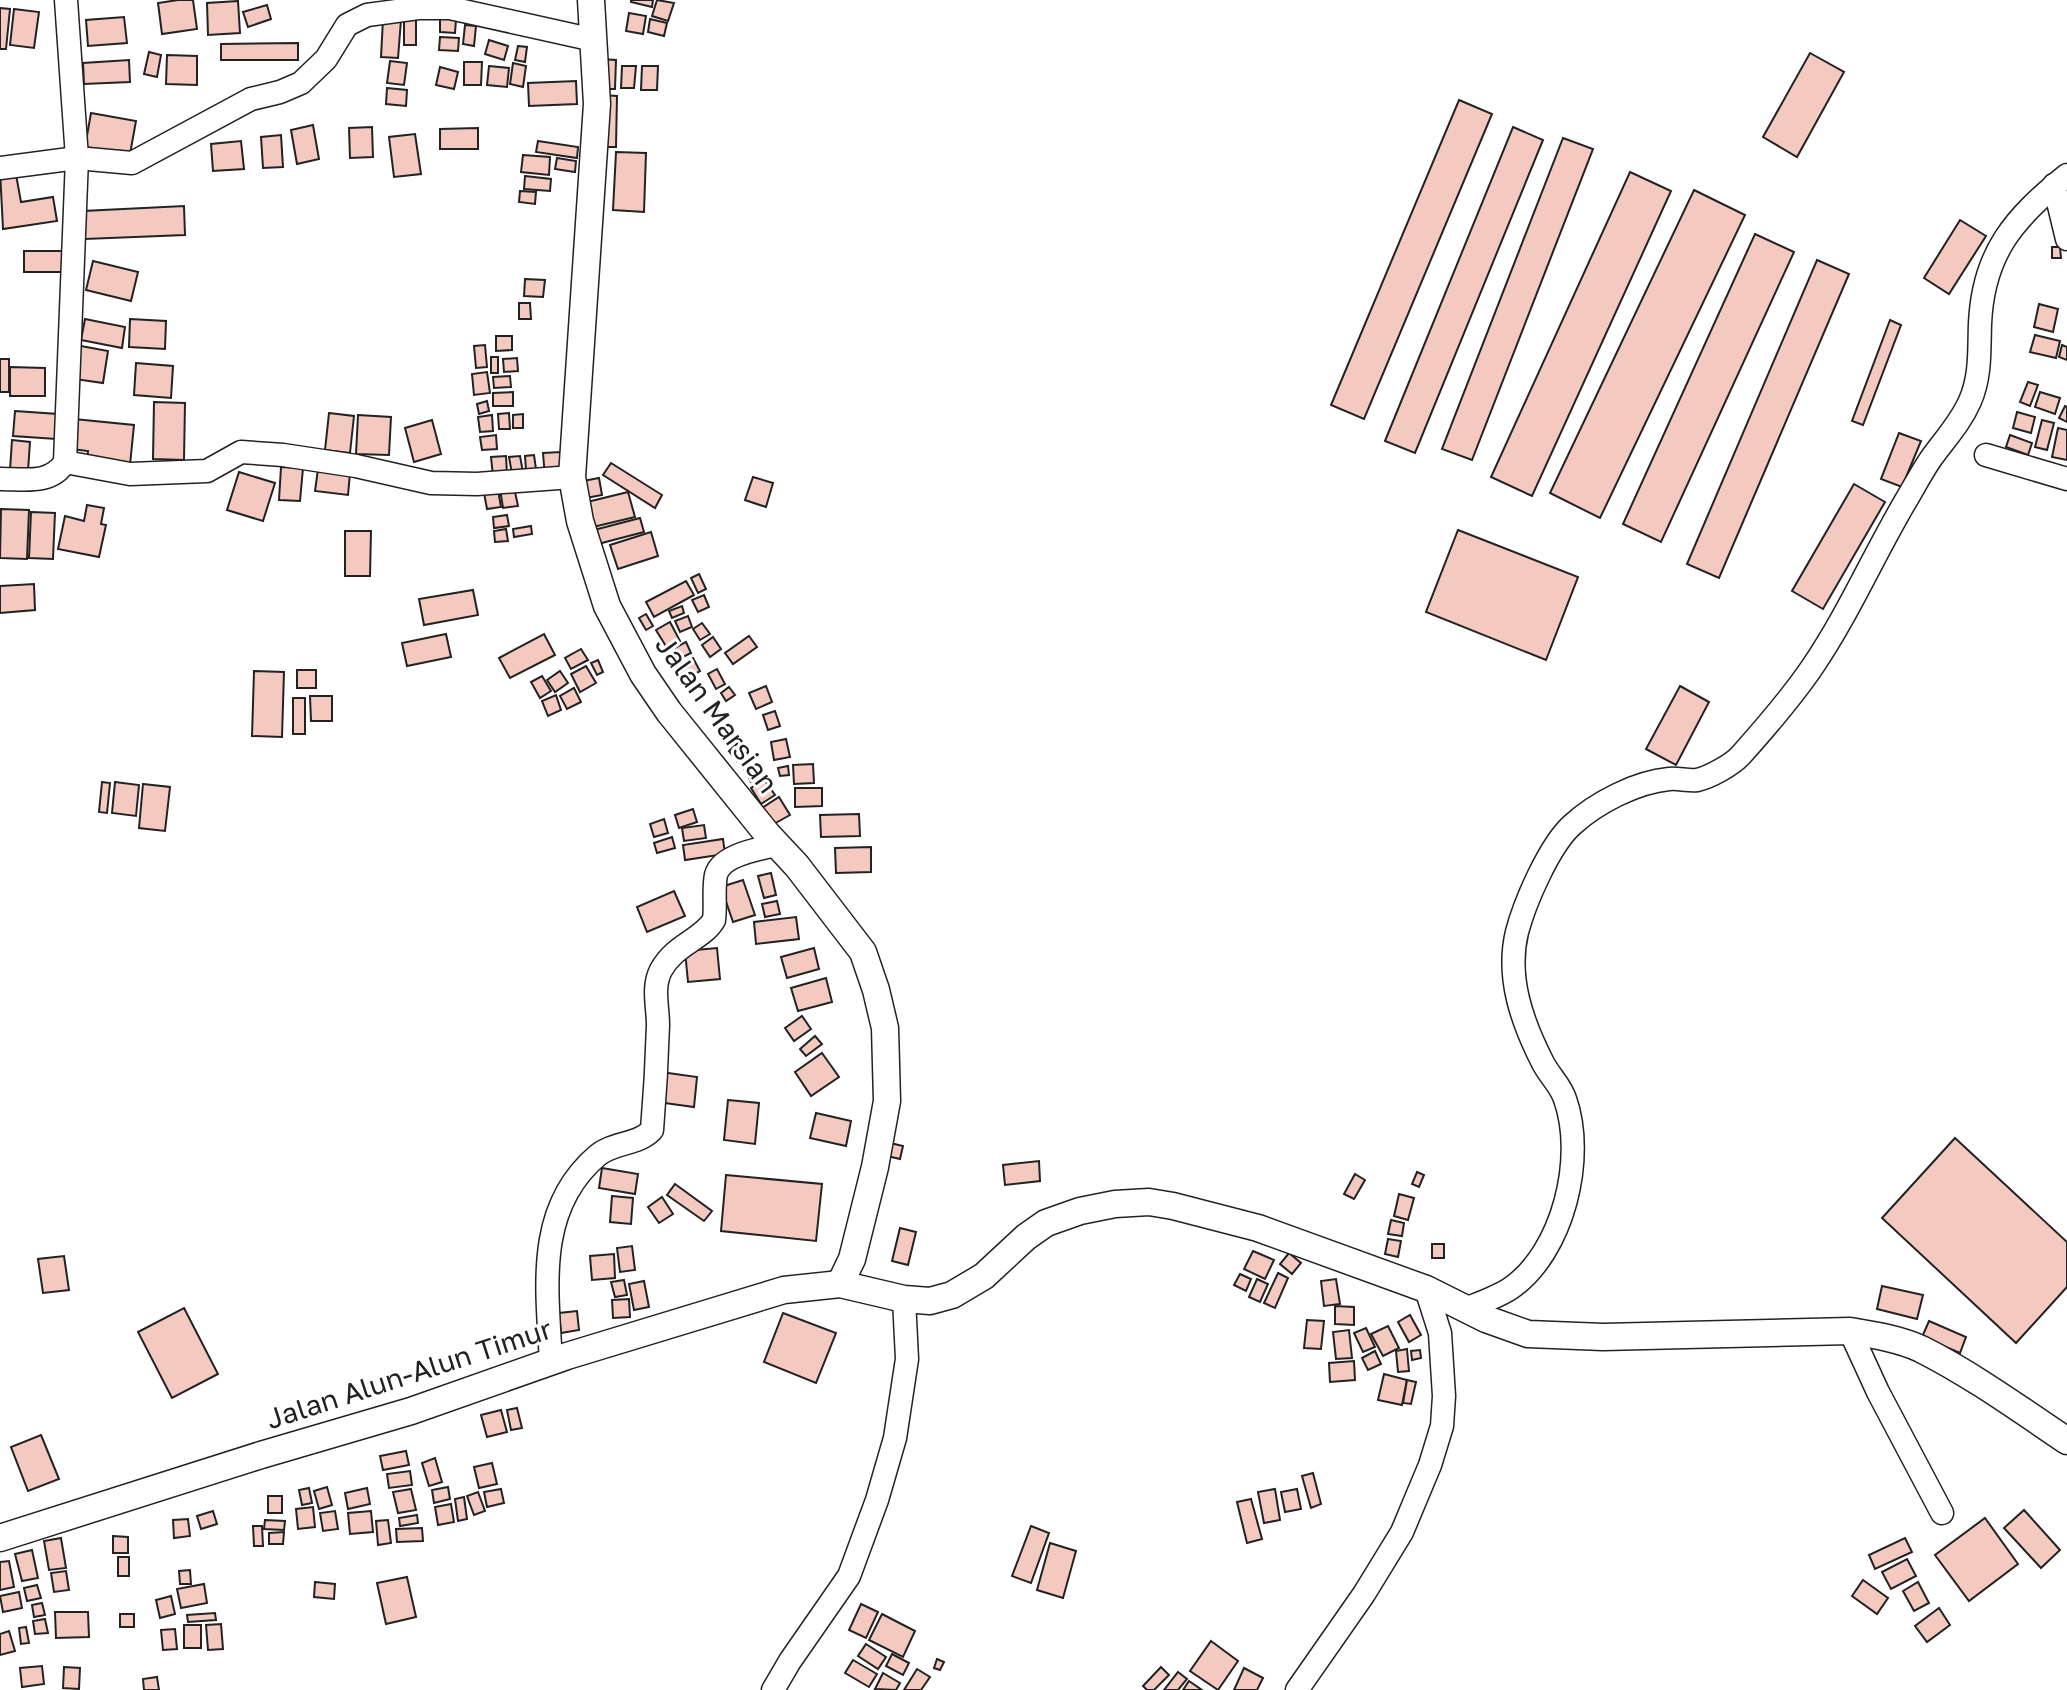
<svg xmlns="http://www.w3.org/2000/svg" width="2067" height="1690" font-family="'Golos Text',sans-serif">
	<style>
		.building { fill: #f3c9c0; stroke: #222; stroke-width: 2 }
		.lines { fill: none; stroke-linecap: round; stroke-linejoin: round }
		.minor-casing { stroke: #222; stroke-width: 25 }
		.tertiary-casing { stroke: #222; stroke-width: 29 }
		.minor { stroke: #fff; stroke-width: 22 }
		.tertiary { stroke: #fff; stroke-width: 26 }
		.labels { text-anchor: middle; stroke-width: 6; stroke-linejoin: round; paint-order: stroke }
		.street-label { font-size: 28px; fill: #222; stroke: #fff }
	</style>
	<rect width="100%" height="100%" fill="#fff"/>
	<!-- building -->
	<g class="building">
		<polygon points="178,0 193,0 197,29 162,34 158,3"/>
		<polygon points="631,0 653,0 652,7 631,2"/>
		<polygon points="657,0 674,3 668,21 652,16"/>
		<polygon points="238,1 240,33 208,35 207,3"/>
		<polygon points="267,5 271,19 248,27 243,12"/>
		<polygon points="0,8 10,9 6,49 0,49"/>
		<polygon points="14,9 39,12 34,48 10,45"/>
		<polygon points="629,13 646,16 643,34 626,31"/>
		<polygon points="124,17 127,43 88,46 86,20"/>
		<rect x="404" y="18" width="12" height="27"/>
		<polygon points="440,18 456,19 455,33 440,32"/>
		<polygon points="383,19 401,20 398,58 381,57"/>
		<polygon points="650,19 667,23 664,36 648,32"/>
		<polygon points="465,25 476,26 474,46 463,44"/>
		<polygon points="440,37 459,38 458,51 439,50"/>
		<polygon points="489,40 508,46 504,60 485,54"/>
		<polygon points="298,43 298,60 221,60 221,44"/>
		<polygon points="518,46 527,47 525,62 515,60"/>
		<polygon points="149,52 161,55 157,77 144,74"/>
		<polygon points="1810,53 1844,72 1797,157 1763,137"/>
		<polygon points="167,55 197,56 197,85 166,84"/>
		<polygon points="600,59 616,60 615,89 599,89"/>
		<polygon points="129,60 130,82 84,84 83,63"/>
		<polygon points="390,61 407,63 404,85 387,83"/>
		<polygon points="464,62 482,62 481,85 464,85"/>
		<polygon points="513,63 526,66 523,87 510,84"/>
		<polygon points="489,66 509,68 507,87 487,85"/>
		<polygon points="622,66 636,66 634,88 621,88"/>
		<polygon points="642,66 658,66 657,90 641,90"/>
		<polygon points="440,67 458,72 454,89 436,85"/>
		<polygon points="576,81 577,104 529,106 528,83"/>
		<polygon points="387,88 407,90 406,106 386,104"/>
		<polygon points="602,95 617,96 616,147 601,147"/>
		<polygon points="1459,100 1492,114 1364,419 1331,405"/>
		<polygon points="91,113 136,121 130,154 85,147"/>
		<polygon points="313,125 319,159 297,164 291,130"/>
		<polygon points="372,127 373,157 350,158 349,128"/>
		<polygon points="1513,127 1543,140 1415,453 1385,441"/>
		<polygon points="478,128 478,149 440,149 440,129"/>
		<polygon points="415,134 421,174 394,177 389,137"/>
		<polygon points="281,135 283,167 263,168 261,137"/>
		<polygon points="1563,138 1593,149 1472,460 1442,449"/>
		<polygon points="241,141 244,169 213,171 211,144"/>
		<polygon points="538,141 578,147 577,158 536,152"/>
		<polygon points="616,152 646,153 644,212 613,210"/>
		<polygon points="523,155 550,157 549,175 521,172"/>
		<polygon points="557,158 576,161 575,172 555,169"/>
		<polygon points="15,169 21,202 53,197 57,221 3,229 0,171"/>
		<polygon points="1630,172 1671,191 1532,496 1491,477"/>
		<polygon points="525,176 551,179 550,191 524,189"/>
		<polygon points="1694,190 1745,215 1600,518 1550,493"/>
		<polygon points="520,191 536,192 535,204 519,202"/>
		<polygon points="184,206 185,235 85,239 83,211"/>
		<polygon points="1960,220 1986,236 1949,294 1924,278"/>
		<polygon points="1755,234 1794,252 1661,542 1623,524"/>
		<polygon points="2052,247 2060,247 2061,258 2052,258"/>
		<polygon points="24,251 69,251 70,272 24,272"/>
		<polygon points="1817,260 1849,274 1719,578 1687,564"/>
		<polygon points="93,261 138,272 131,301 86,290"/>
		<polygon points="525,279 545,280 543,297 524,296"/>
		<polygon points="519,303 530,303 531,319 519,319"/>
		<polygon points="2039,304 2058,309 2053,332 2034,327"/>
		<polygon points="85,319 125,327 122,348 81,340"/>
		<polygon points="130,319 166,321 165,349 129,347"/>
		<polygon points="1890,320 1901,325 1863,425 1852,421"/>
		<polygon points="2035,335 2060,341 2056,358 2030,352"/>
		<polygon points="496,336 512,336 512,350 496,351"/>
		<polygon points="485,345 487,367 476,368 474,346"/>
		<polygon points="2062,345 2067,347 2067,360 2059,357"/>
		<polygon points="81,346 108,351 103,383 75,379"/>
		<rect x="491" y="357" width="7" height="16"/>
		<polygon points="517,358 518,371 504,372 503,359"/>
		<rect x="0" y="359" width="9" height="33"/>
		<polygon points="136,363 173,366 171,398 134,395"/>
		<polygon points="10,367 45,368 45,396 10,396"/>
		<polygon points="487,372 490,393 474,395 472,374"/>
		<polygon points="510,376 511,387 494,388 493,377"/>
		<polygon points="2028,382 2038,385 2030,406 2020,402"/>
		<polygon points="513,392 513,406 493,406 493,393"/>
		<polygon points="2040,392 2060,398 2055,414 2035,407"/>
		<polygon points="487,401 489,411 479,414 477,404"/>
		<polygon points="154,402 185,403 184,460 153,459"/>
		<polygon points="2065,406 2067,407 2067,422 2059,418"/>
		<polygon points="15,411 58,414 56,439 13,436"/>
		<polygon points="2017,412 2035,417 2031,433 2013,428"/>
		<polygon points="329,413 354,416 350,453 325,450"/>
		<polygon points="509,413 510,429 499,429 498,414"/>
		<polygon points="523,414 523,428 513,428 513,415"/>
		<polygon points="358,415 391,417 389,455 356,454"/>
		<polygon points="492,415 493,431 480,432 478,417"/>
		<polygon points="74,419 134,425 130,465 87,461 88,451 72,449"/>
		<polygon points="432,420 441,454 414,462 405,428"/>
		<polygon points="2042,420 2054,423 2047,450 2035,447"/>
		<polygon points="2058,428 2067,430 2067,460 2052,457"/>
		<polygon points="1899,433 1921,441 1902,487 1881,479"/>
		<polygon points="496,435 497,449 482,450 480,437"/>
		<polygon points="2010,435 2032,443 2028,455 2006,447"/>
		<polygon points="12,440 30,442 28,471 10,470"/>
		<polygon points="561,452 563,476 545,478 543,453"/>
		<polygon points="534,455 536,469 526,470 525,456"/>
		<polygon points="506,456 507,474 493,476 491,457"/>
		<polygon points="520,456 523,472 512,474 509,457"/>
		<polygon points="611,463 662,495 655,508 603,475"/>
		<polygon points="281,467 303,468 300,501 279,500"/>
		<polygon points="318,469 350,473 348,495 315,491"/>
		<polygon points="239,472 275,483 263,521 227,510"/>
		<polygon points="753,477 773,483 766,507 745,500"/>
		<polygon points="599,478 602,495 586,498 583,481"/>
		<polygon points="1854,484 1885,502 1823,609 1792,591"/>
		<polygon points="514,487 518,506 503,508 500,489"/>
		<polygon points="498,490 501,507 487,509 484,493"/>
		<polygon points="628,492 635,517 593,527 587,502"/>
		<polygon points="87,505 104,508 101,524 106,525 99,557 58,549 65,516 84,521"/>
		<polygon points="1,509 29,510 27,559 0,558"/>
		<polygon points="31,512 55,513 53,559 29,558"/>
		<polygon points="507,515 509,526 494,528 493,517"/>
		<polygon points="640,518 644,532 598,544 594,530"/>
		<polygon points="531,526 532,534 514,537 513,529"/>
		<polygon points="506,529 508,541 495,542 494,531"/>
		<polygon points="1458,530 1578,577 1546,660 1426,612"/>
		<polygon points="345,531 371,531 370,576 345,576"/>
		<polygon points="651,532 658,556 618,569 610,545"/>
		<polygon points="699,574 706,589 698,593 691,578"/>
		<polygon points="686,581 694,595 654,617 646,602"/>
		<polygon points="34,584 35,610 0,613 0,586"/>
		<polygon points="473,590 478,615 424,625 419,599"/>
		<polygon points="704,595 709,607 698,612 692,600"/>
		<polygon points="682,606 684,613 672,618 669,611"/>
		<polygon points="646,614 653,626 646,630 639,618"/>
		<polygon points="688,616 692,627 680,632 675,621"/>
		<polygon points="670,622 680,641 667,648 656,630"/>
		<polygon points="702,623 710,634 700,640 693,629"/>
		<polygon points="446,634 451,657 407,666 402,643"/>
		<polygon points="544,634 555,655 510,678 499,658"/>
		<polygon points="749,636 757,647 733,664 725,653"/>
		<polygon points="713,637 721,649 710,657 702,645"/>
		<polygon points="686,642 691,653 673,662 668,652"/>
		<polygon points="581,649 588,660 571,669 565,658"/>
		<polygon points="693,658 700,671 684,680 677,667"/>
		<polygon points="598,660 603,672 597,675 591,663"/>
		<polygon points="586,666 596,683 580,692 571,674"/>
		<polygon points="717,669 725,684 716,689 708,674"/>
		<rect x="297" y="670" width="19" height="18"/>
		<polygon points="254,671 284,672 282,737 252,736"/>
		<polygon points="560,671 568,683 555,692 547,680"/>
		<polygon points="542,676 551,691 540,698 531,682"/>
		<polygon points="766,686 772,702 756,709 749,693"/>
		<polygon points="1680,686 1709,702 1676,765 1646,749"/>
		<polygon points="729,687 735,695 726,701 721,693"/>
		<polygon points="574,688 581,702 567,709 560,696"/>
		<polygon points="556,695 561,710 548,716 542,701"/>
		<polygon points="310,696 332,696 332,721 311,721"/>
		<rect x="293" y="698" width="12" height="36"/>
		<polygon points="775,711 780,726 768,730 763,715"/>
		<polygon points="786,739 790,757 774,760 771,742"/>
		<polygon points="741,740 750,750 737,761 729,751"/>
		<polygon points="754,762 761,777 751,782 743,767"/>
		<polygon points="813,764 814,783 794,784 793,765"/>
		<polygon points="788,766 789,775 780,776 778,768"/>
		<polygon points="764,779 775,795 761,804 751,788"/>
		<polygon points="102,782 110,783 107,813 99,812"/>
		<polygon points="115,782 139,785 136,816 112,813"/>
		<polygon points="143,784 170,787 165,831 139,828"/>
		<polygon points="795,788 822,788 822,806 795,807"/>
		<polygon points="779,797 790,815 772,825 762,808"/>
		<polygon points="693,809 697,822 679,828 675,815"/>
		<polygon points="859,814 860,836 821,837 820,815"/>
		<polygon points="664,819 668,833 654,837 650,824"/>
		<polygon points="704,825 706,838 684,841 682,828"/>
		<polygon points="672,837 675,848 657,853 654,843"/>
		<polygon points="723,839 725,854 685,860 683,845"/>
		<polygon points="871,847 871,872 836,873 835,848"/>
		<polygon points="771,873 776,895 764,898 758,876"/>
		<polygon points="743,880 755,915 733,922 721,887"/>
		<polygon points="674,891 685,916 647,932 637,907"/>
		<polygon points="777,901 780,914 765,917 762,904"/>
		<polygon points="796,917 799,939 756,944 754,922"/>
		<polygon points="717,948 720,979 688,982 685,951"/>
		<polygon points="814,948 819,969 787,978 781,957"/>
		<polygon points="826,978 832,1002 798,1011 791,988"/>
		<polygon points="802,1016 811,1029 794,1041 785,1028"/>
		<polygon points="815,1036 822,1044 806,1056 800,1049"/>
		<polygon points="822,1053 839,1077 811,1096 795,1072"/>
		<polygon points="661,1072 697,1077 694,1107 657,1102"/>
		<polygon points="728,1100 759,1103 755,1144 724,1140"/>
		<polygon points="816,1113 851,1121 846,1146 810,1138"/>
		<polygon points="1955,1138 2067,1242 2067,1287 2016,1343 1882,1218"/>
		<polygon points="890,1143 903,1146 900,1159 887,1156"/>
		<polygon points="1039,1161 1040,1181 1005,1185 1003,1165"/>
		<polygon points="602,1168 638,1174 635,1194 599,1188"/>
		<polygon points="1417,1172 1424,1175 1419,1187 1412,1184"/>
		<polygon points="1355,1174 1365,1180 1354,1199 1344,1194"/>
		<polygon points="726,1175 822,1184 816,1241 721,1231"/>
		<polygon points="675,1184 712,1211 704,1221 667,1195"/>
		<polygon points="1399,1194 1414,1198 1408,1220 1394,1216"/>
		<polygon points="612,1196 633,1198 631,1224 610,1222"/>
		<polygon points="662,1197 673,1214 659,1223 648,1207"/>
		<polygon points="1391,1220 1404,1223 1402,1236 1388,1234"/>
		<polygon points="900,1228 916,1232 908,1265 892,1261"/>
		<polygon points="1388,1239 1401,1241 1398,1257 1385,1254"/>
		<rect x="1432" y="1244" width="12" height="14"/>
		<polygon points="632,1246 635,1270 620,1272 617,1248"/>
		<polygon points="1253,1251 1274,1260 1265,1279 1244,1269"/>
		<polygon points="1289,1253 1301,1263 1292,1274 1280,1264"/>
		<polygon points="614,1254 615,1278 592,1280 590,1256"/>
		<polygon points="64,1256 69,1290 43,1293 38,1259"/>
		<polygon points="1278,1273 1288,1278 1275,1308 1264,1303"/>
		<polygon points="1240,1274 1251,1279 1246,1291 1234,1285"/>
		<polygon points="1257,1279 1268,1284 1260,1302 1249,1297"/>
		<polygon points="1336,1279 1340,1304 1324,1306 1321,1281"/>
		<polygon points="624,1280 627,1295 615,1297 611,1282"/>
		<polygon points="644,1281 649,1307 634,1310 629,1284"/>
		<polygon points="1882,1286 1923,1295 1917,1319 1877,1309"/>
		<polygon points="629,1299 630,1317 613,1318 612,1300"/>
		<polygon points="1335,1306 1354,1307 1354,1325 1335,1324"/>
		<polygon points="184,1308 218,1374 172,1398 138,1332"/>
		<polygon points="577,1311 579,1330 561,1333 559,1313"/>
		<polygon points="783,1313 836,1333 816,1383 764,1362"/>
		<polygon points="1410,1315 1421,1335 1409,1342 1398,1322"/>
		<polygon points="1307,1320 1324,1321 1321,1349 1304,1348"/>
		<polygon points="1929,1321 1966,1337 1960,1353 1922,1337"/>
		<polygon points="1388,1326 1399,1348 1383,1356 1371,1334"/>
		<polygon points="1366,1328 1375,1347 1363,1352 1354,1333"/>
		<polygon points="1349,1330 1352,1358 1336,1359 1333,1332"/>
		<polygon points="1407,1349 1409,1371 1398,1372 1396,1351"/>
		<polygon points="1420,1350 1421,1358 1412,1360 1411,1351"/>
		<polygon points="1375,1351 1381,1364 1368,1370 1362,1358"/>
		<polygon points="1354,1361 1355,1380 1330,1382 1329,1363"/>
		<polygon points="1384,1374 1407,1380 1402,1405 1378,1400"/>
		<polygon points="1407,1380 1416,1382 1411,1404 1403,1403"/>
		<polygon points="517,1408 522,1428 511,1430 507,1410"/>
		<polygon points="501,1410 507,1432 487,1437 481,1415"/>
		<polygon points="41,1435 59,1479 28,1491 11,1447"/>
		<polygon points="406,1451 409,1465 383,1470 380,1456"/>
		<polygon points="435,1458 442,1482 429,1486 422,1463"/>
		<polygon points="492,1463 497,1484 479,1488 474,1467"/>
		<polygon points="410,1471 412,1485 389,1488 387,1474"/>
		<polygon points="1313,1473 1321,1504 1311,1508 1302,1476"/>
		<polygon points="327,1487 332,1505 319,1509 314,1491"/>
		<polygon points="448,1487 450,1499 434,1503 432,1490"/>
		<polygon points="309,1488 312,1503 302,1505 299,1490"/>
		<polygon points="367,1488 370,1504 348,1509 345,1493"/>
		<polygon points="411,1489 416,1510 398,1513 393,1492"/>
		<polygon points="501,1489 504,1503 487,1507 484,1492"/>
		<polygon points="1275,1489 1280,1520 1264,1523 1258,1492"/>
		<polygon points="1297,1489 1301,1509 1285,1512 1281,1492"/>
		<polygon points="478,1492 485,1511 474,1515 467,1496"/>
		<rect x="268" y="1496" width="14" height="17"/>
		<polygon points="464,1497 467,1519 458,1521 455,1499"/>
		<polygon points="1251,1499 1262,1539 1247,1543 1237,1502"/>
		<polygon points="451,1504 454,1522 438,1525 435,1507"/>
		<polygon points="313,1507 315,1527 298,1529 296,1509"/>
		<polygon points="2024,1510 2060,1550 2041,1568 2004,1528"/>
		<polygon points="213,1511 217,1524 201,1529 197,1516"/>
		<polygon points="335,1511 338,1529 323,1531 320,1513"/>
		<polygon points="371,1511 373,1532 350,1534 348,1513"/>
		<polygon points="417,1515 418,1523 400,1526 399,1518"/>
		<polygon points="1985,1518 2018,1564 1969,1601 1935,1555"/>
		<polygon points="188,1519 190,1536 174,1538 173,1520"/>
		<polygon points="265,1520 285,1521 284,1530 264,1529"/>
		<polygon points="388,1520 391,1543 378,1545 376,1521"/>
		<polygon points="253,1526 262,1526 263,1546 254,1546"/>
		<polygon points="1031,1526 1049,1533 1031,1583 1012,1576"/>
		<polygon points="422,1528 423,1541 397,1542 396,1529"/>
		<polygon points="284,1532 283,1544 269,1544 269,1533"/>
		<polygon points="113,1536 128,1537 128,1553 113,1553"/>
		<polygon points="61,1538 66,1568 49,1570 44,1541"/>
		<polygon points="1905,1538 1912,1552 1875,1569 1869,1555"/>
		<polygon points="1050,1543 1076,1551 1063,1598 1037,1590"/>
		<polygon points="32,1550 38,1578 22,1581 15,1554"/>
		<rect x="118" y="1557" width="11" height="19"/>
		<polygon points="1907,1559 1916,1576 1891,1589 1882,1572"/>
		<polygon points="9,1561 14,1587 0,1590 0,1562"/>
		<polygon points="190,1570 191,1584 180,1584 179,1571"/>
		<polygon points="66,1571 69,1590 54,1592 51,1573"/>
		<polygon points="407,1577 416,1617 386,1624 377,1583"/>
		<polygon points="1863,1580 1888,1598 1877,1614 1852,1596"/>
		<polygon points="315,1582 335,1584 334,1599 314,1597"/>
		<polygon points="1918,1582 1929,1603 1914,1611 1903,1591"/>
		<polygon points="204,1584 207,1603 181,1608 177,1589"/>
		<polygon points="37,1585 41,1598 27,1601 24,1588"/>
		<polygon points="19,1592 22,1608 3,1612 0,1596"/>
		<polygon points="171,1596 175,1614 160,1618 156,1600"/>
		<polygon points="42,1603 45,1615 34,1617 32,1605"/>
		<polygon points="861,1604 878,1612 866,1638 849,1630"/>
		<polygon points="1939,1608 1950,1625 1927,1642 1915,1626"/>
		<polygon points="55,1612 88,1612 89,1637 56,1638"/>
		<polygon points="215,1613 216,1620 188,1622 187,1615"/>
		<rect x="120" y="1614" width="14" height="13"/>
		<polygon points="882,1614 915,1631 903,1657 869,1640"/>
		<polygon points="45,1619 48,1633 35,1634 33,1621"/>
		<polygon points="221,1624 223,1649 208,1650 206,1625"/>
		<rect x="184" y="1625" width="17" height="23"/>
		<polygon points="26,1627 29,1643 21,1644 19,1628"/>
		<polygon points="175,1629 177,1649 163,1650 161,1630"/>
		<polygon points="9,1631 15,1651 0,1655 0,1634"/>
		<polygon points="1211,1641 1238,1661 1218,1690 1190,1671"/>
		<polygon points="866,1644 886,1657 878,1669 858,1656"/>
		<polygon points="892,1654 909,1663 903,1675 886,1666"/>
		<polygon points="937,1659 944,1662 940,1670 934,1668"/>
		<polygon points="853,1660 877,1674 869,1687 845,1673"/>
		<polygon points="42,1666 44,1684 22,1687 20,1668"/>
		<polygon points="64,1667 80,1668 79,1689 63,1688"/>
		<polygon points="1161,1667 1169,1675 1154,1690 1147,1690 1143,1686"/>
		<polygon points="1244,1668 1263,1678 1257,1690 1234,1690"/>
		<polygon points="917,1669 930,1677 921,1690 904,1690"/>
		<polygon points="1178,1672 1187,1679 1178,1690 1164,1690"/>
		<polygon points="883,1673 900,1683 896,1690 875,1689"/>
		<polygon points="157,1677 159,1690 144,1690 143,1679"/>
		<polygon points="1189,1681 1202,1690 1183,1690"/>
	</g>
	<g class="lines">
		<!-- minor casing -->
		<g class="minor-casing">
			<g id="minor">
				<polyline points="0,168 77,158 132,163 251,99 280,92 301,83 326,59 347,25 367,15 418,8 450,8 594,40"/>
				<polyline points="2054,185 2067,239"/>
				<polyline points="1986,455 2067,479"/>
				<polyline points="65,462 130,474 207,471 241,452 283,455 356,466 431,483 477,484 572,477"/>
				<path d="M0,479C24,479 51,485 65,462L77,158L66,0"/>
				<path d="M1465,1309C1480,1303 1498,1297 1511,1288C1563,1252 1586,1158 1565,1099C1561,1086 1549,1075 1543,1063C1522,1022 1506,977 1517,932C1525,902 1549,846 1572,825C1596,803 1636,782 1669,779C1678,778 1688,781 1697,780C1710,777 1732,765 1741,755C1766,727 1792,697 1813,666C1849,613 1875,552 1908,497C1915,485 1922,472 1930,460C1944,440 1960,424 1970,401C1981,376 1979,350 1980,324C1983,253 2014,218 2067,175"/>
				<polyline points="1850,1331 1878,1392 1942,1513"/>
				<path d="M551,1362C547,1287 535,1208 598,1155C614,1142 638,1145 652,1130C655,1095 657,1059 658,1025C658,1007 652,987 661,970C675,944 702,940 714,920C716,905 713,889 716,875C721,855 761,848 778,845"/>
				<polyline points="773,1690 790,1661 849,1576 877,1500 895,1438 907,1359 904,1299"/>
				<polyline points="1297,1690 1364,1594 1402,1532 1430,1465 1442,1426 1444,1396 1440,1333 1426,1289"/>
			</g>
		</g>
		<!-- tertiary casing -->
		<g class="tertiary-casing">
			<g id="tertiary">
				<polyline points="591,0 597,104 572,477 580,521 607,606 643,674 669,712 768,835 797,866 863,952 876,990 885,1028 887,1101 875,1167 852,1259 840,1284"/>
				<path d="M0,1538L261,1455L411,1411L567,1356L784,1290L840,1284L904,1299L930,1301L952,1295L984,1276L1026,1237L1046,1223L1080,1211L1115,1204L1149,1202L1173,1206L1258,1228L1426,1289L1486,1319L1528,1334L1603,1337L1850,1331C1874,1335 1899,1339 1921,1349C1971,1374 2021,1410 2067,1441"/>
			</g>
		</g>
		<!-- minor -->
		<use href="#minor" class="minor"/>
		<!-- tertiary -->
		<use href="#tertiary" class="tertiary"/>
	</g>
	<g class="labels">
		<!-- street labels -->
		<g class="street-label">
			<text transform="translate(717 714) rotate(54)" y="10">Jalan Marsian</text>
			<text transform="translate(409 1374) rotate(-18)" y="10">Jalan Alun-Alun Timur</text>
		</g>
	</g>
</svg>
